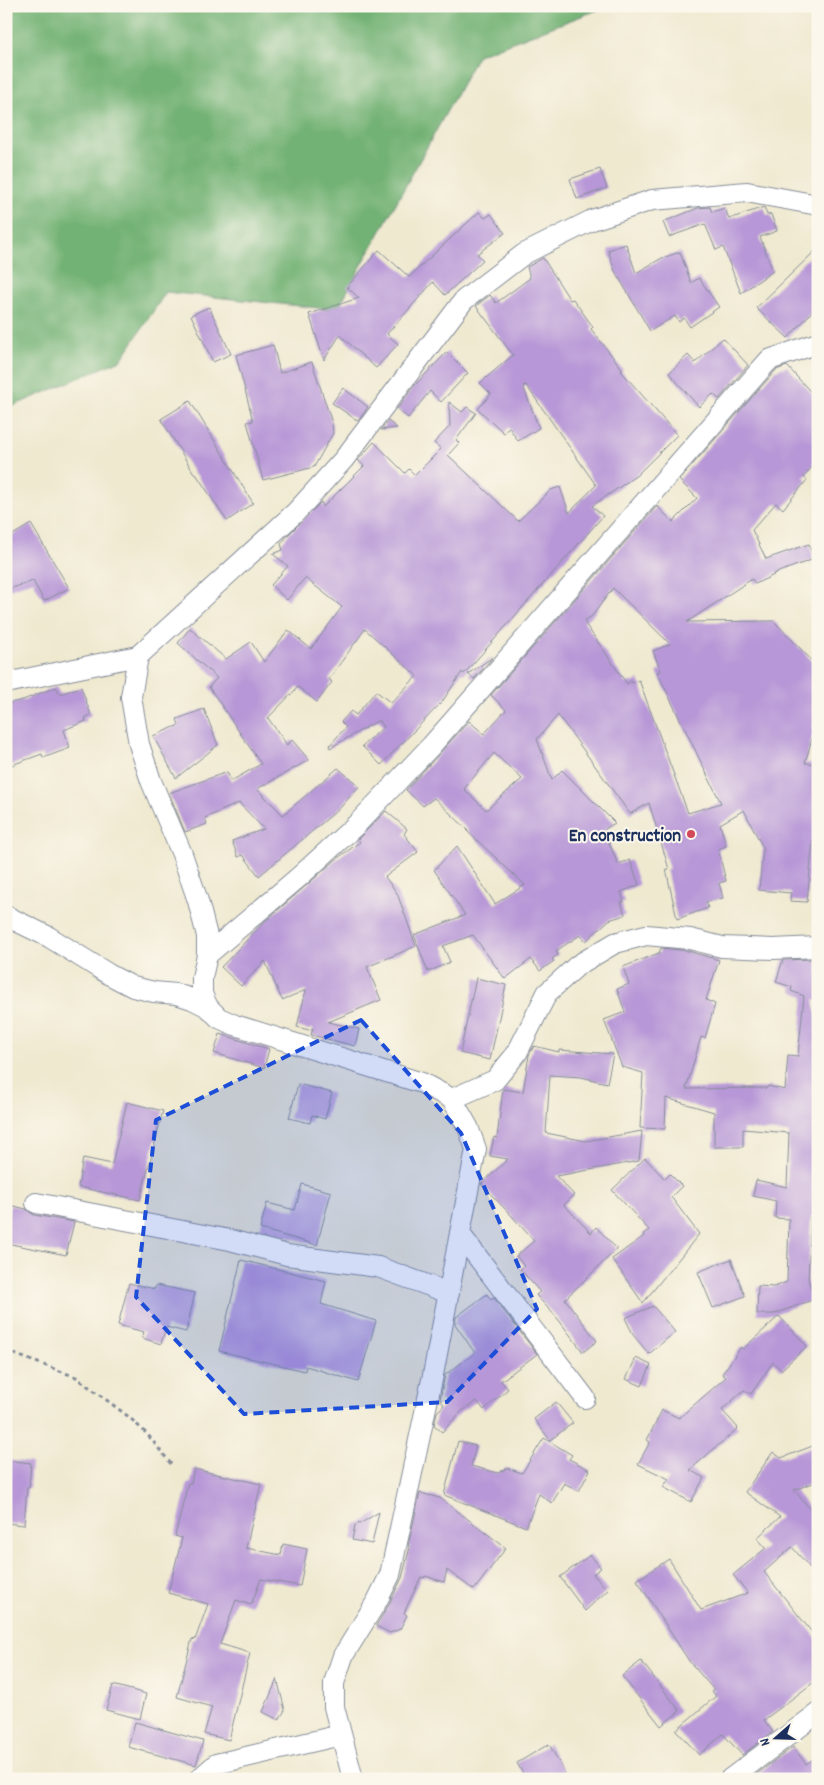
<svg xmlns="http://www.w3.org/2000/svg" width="824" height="1785" font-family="Dekko,sans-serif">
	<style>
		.forest { fill: #73b274; stroke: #477069 }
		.building { fill: #b797d7; fill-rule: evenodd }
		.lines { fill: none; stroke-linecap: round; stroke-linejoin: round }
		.street-casing { stroke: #858c97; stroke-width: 22 }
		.path { stroke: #858c97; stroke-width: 3; stroke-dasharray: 4 4; stroke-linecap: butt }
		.street { stroke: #fff; stroke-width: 20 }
		.marked { fill: #1d4ed8; fill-opacity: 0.2; stroke: #1d4ed8; stroke-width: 4; stroke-dasharray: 10 6; stroke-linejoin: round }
		.poi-dot { fill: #d1495b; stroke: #fbf7ec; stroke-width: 2 }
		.labels { text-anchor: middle; stroke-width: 4; stroke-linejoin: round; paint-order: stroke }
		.poi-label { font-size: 19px; font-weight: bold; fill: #1b2f5e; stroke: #fbf7ec; text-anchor: end }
	</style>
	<rect width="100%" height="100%" fill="#fbf7ec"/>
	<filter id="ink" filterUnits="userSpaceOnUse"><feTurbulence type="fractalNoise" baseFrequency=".02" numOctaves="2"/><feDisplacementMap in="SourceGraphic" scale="10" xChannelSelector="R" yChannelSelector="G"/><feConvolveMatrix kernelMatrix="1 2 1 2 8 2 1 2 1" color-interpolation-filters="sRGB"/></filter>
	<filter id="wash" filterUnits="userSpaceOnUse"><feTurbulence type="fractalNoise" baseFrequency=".0096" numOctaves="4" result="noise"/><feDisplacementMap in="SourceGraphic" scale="20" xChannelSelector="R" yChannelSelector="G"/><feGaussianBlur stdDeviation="1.12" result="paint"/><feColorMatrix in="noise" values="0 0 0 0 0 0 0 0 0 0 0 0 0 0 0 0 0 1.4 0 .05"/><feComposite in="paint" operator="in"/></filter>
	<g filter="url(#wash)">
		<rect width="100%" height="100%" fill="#efe9d0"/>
		<!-- forest -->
		<polygon class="forest" points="6,6 608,6 478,55 337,310 166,292 121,360 6,409"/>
		<g id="blocks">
			<!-- building -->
			<g class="building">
				<polygon points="600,169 607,188 577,199 570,179"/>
				<polygon points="710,207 712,212 725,208 729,219 764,207 767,215 771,214 777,231 760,237 773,271 741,293 723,247 716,250 705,224 669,237 663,222 698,208"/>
				<polygon points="479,212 485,218 491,214 505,233 477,254 483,260 445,295 433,282 387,334 398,344 376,368 340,335 324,360 309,314 359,298 347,287 379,250 409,277"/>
				<polygon points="626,244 636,273 662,258 680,252 691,283 699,278 719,307 690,327 684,318 679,322 675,316 650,331 615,271 608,250"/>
				<polygon points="818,248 818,305 788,338 756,308"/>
				<polygon points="543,258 570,300 573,299 593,327 591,329 623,370 621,371 677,435 637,475 592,506 603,516 464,674 462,672 442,702 381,765 362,746 384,727 379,720 330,748 329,746 346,727 341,722 351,711 356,715 376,691 391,703 417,676 365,629 329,679 332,682 317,702 298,687 268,718 287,745 292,740 309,760 257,789 283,815 338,768 359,786 341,807 259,876 243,855 238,857 232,841 264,829 239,803 205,818 207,824 185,832 169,793 227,772 231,781 261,764 209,687 217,678 178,643 190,628 226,659 251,642 264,662 288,630 311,649 342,607 305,578 287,600 271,585 288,566 273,554 283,550 281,544 288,535 321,502 323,507 364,466 358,460 374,442 405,473 409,469 415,475 441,449 434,443 450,426 449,402 462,412 467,407 476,413 456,440 459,443 448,455 518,521 551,490 560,487 569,513 596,485 526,385 523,386 539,428 518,441 509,427 504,433 478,409 491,394 480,383 513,355 476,306 490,295 496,303 530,278 527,267"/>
				<polygon points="209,307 231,354 213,362 191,315"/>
				<polygon points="723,338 748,365 719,399 713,394 699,407 669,373 688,355 695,363"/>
				<polygon points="273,345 280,373 312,362 332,423 333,433 314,467 263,480 247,422 253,421 236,355"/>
				<polygon points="447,352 468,373 441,402 430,391 408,418 397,409 414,386"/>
				<path d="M787,366L818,400V459L804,477L807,480L783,509L776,503L752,530L766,559L809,544L814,559L773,574L774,575L755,584L752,579L687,622L774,621L818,667V713L813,727L815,728L805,763L818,764V841L813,840L807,902L790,901L791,893L759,890L763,848L744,810L720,824L726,846L718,849L726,881L719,883L723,898L706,902L708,908L677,919L666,869H669L649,803L630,814L558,715L537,739L552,780L562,770L615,823L605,829L606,831H604L618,864L630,860L639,885L621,892L624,902H621L625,915L609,920L586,941L580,935L556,951L558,955L552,959L554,961L540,971L531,959L505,979L473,935L443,946L450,962L428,972L414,935L465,915L434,870L457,846L495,904L525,885L467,831L468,830L434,798L423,806L406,790L469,721L484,734L506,710L491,695L657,506L673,522L697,498L679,480L776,370ZM613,588L670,644L653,651L661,671L657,672L721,803L688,813L639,680L632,683L631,681L627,684L586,625L584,621L592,616ZM494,753L522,779L486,810L464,789Z"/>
				<polygon points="343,388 368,407 358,421 332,403"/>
				<polygon points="190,401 253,503 227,521 196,474 195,475 161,419"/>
				<polygon points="388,421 397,428 381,430"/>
				<polygon points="31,524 69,588 44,601 33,581 6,590 6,539"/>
				<polygon points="493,657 474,679 468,674"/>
				<polygon points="56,687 60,694 81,687 91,715 85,718 86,721 64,730 70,748 43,758 42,754 6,767 6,704 23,700"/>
				<polygon points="204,709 218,745 176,778 153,736 179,725 177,719"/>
				<polygon points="386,811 407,829 404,834 418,852 385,877 397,893 416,946 367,967 381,1000 328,1022 359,1029 355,1046 311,1035 313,1028 309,1030 297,1027 306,990 282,1000 265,961 241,986 221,967 263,923 339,857 360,842 358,839"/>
				<polygon points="661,948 688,951 719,960 706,1000 715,1004 705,1038 701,1037 686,1089 767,1088 768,1086 785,1090 788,1055 798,1056 804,996 791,991 792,987 776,982 783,960 812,959 818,961 818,1000 814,999 818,1026 818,1217 811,1216 808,1280 815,1299 774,1314 757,1314 758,1286 774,1287 787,1282 789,1219 775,1218 776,1201 753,1196 756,1180 787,1187 789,1133 743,1129 743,1147 714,1147 714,1112 666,1098 665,1129 640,1128 643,1073 622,1067 604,1020 625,1012 617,989 629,984 623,967 659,953"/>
				<polygon points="476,978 506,985 490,1060 460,1053"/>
				<polygon points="220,1034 269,1049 264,1068 214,1053"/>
				<polygon points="534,1046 559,1052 559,1050 613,1054 607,1083 581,1077 550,1075 546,1133 586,1141 642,1131 639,1161 556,1176 574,1195 564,1205 591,1233 596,1227 617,1249 565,1299 597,1341 583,1352 558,1319 536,1295 540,1292 520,1269 524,1266 516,1256 534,1241 512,1216 481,1184 508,1159 490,1156 494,1137 497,1138 503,1089 523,1092 529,1055"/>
				<polygon points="298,1084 332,1093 325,1119 312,1115 310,1123 289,1118"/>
				<polygon points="127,1102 163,1111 140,1200 78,1187 83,1158 112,1164"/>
				<polygon points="645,1158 665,1179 670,1174 682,1186 671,1197 699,1234 643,1303 612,1259 644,1236 643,1234 649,1230 612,1190"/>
				<polygon points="302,1184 331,1192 317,1245 260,1229 267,1203 295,1210"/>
				<polygon points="10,1205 26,1209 34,1215 74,1222 66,1255 6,1243 6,1220"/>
				<polygon points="731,1259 745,1296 713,1308 698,1272"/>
				<polygon points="241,1260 326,1281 321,1304 376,1321 358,1382 306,1366 305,1371 219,1351"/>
				<polygon points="129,1283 155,1289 156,1285 195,1293 186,1332 166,1327 161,1344 142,1338 144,1332 118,1325"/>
				<polygon points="487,1294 491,1300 494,1298 537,1354 501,1381 508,1389 484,1410 477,1401 462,1411 442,1432 434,1425 437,1412 444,1405 440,1399 445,1375 475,1353 455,1324 456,1317"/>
				<polygon points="653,1306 675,1332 649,1354 634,1336 625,1318"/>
				<polygon points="779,1316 807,1346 781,1370 773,1362 751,1394 744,1390 722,1410 738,1428 690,1470 704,1478 691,1502 663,1487 669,1479 638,1464 650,1442 647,1440 662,1410 679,1418 726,1377 722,1374 741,1347 743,1349"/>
				<polygon points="636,1358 651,1365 642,1386 626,1379"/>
				<polygon points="556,1402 573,1423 550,1440 534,1419"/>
				<polygon points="544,1438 572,1455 569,1459 590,1470 579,1491 564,1483 552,1503 539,1494 526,1527 444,1495 458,1441 476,1446 471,1466 498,1473 507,1468 522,1473"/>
				<polygon points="818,1444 818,1481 794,1490 818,1518 818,1577 792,1547 764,1572 818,1640 818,1679 764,1720 773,1732 742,1755 723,1734 699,1755 676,1730 716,1696 712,1691 714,1690 689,1661 637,1580 669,1559 701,1610 748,1593 733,1575 766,1548 757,1538 780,1517 745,1492 773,1452 781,1458"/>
				<polygon points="6,1460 31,1463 29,1488 27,1488 24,1525 6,1523"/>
				<polygon points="194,1469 261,1484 246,1548 281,1555 283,1544 307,1549 300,1586 261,1579 251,1605 236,1600 220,1644 250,1653 229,1740 204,1734 212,1707 177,1697 192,1639 195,1640 208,1604 168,1593 182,1538 175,1536 188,1483 191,1483"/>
				<polygon points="420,1493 440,1498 506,1548 474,1590 447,1570 444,1582 425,1576 424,1578 421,1577 404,1613 407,1615 400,1629 390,1633 376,1626 388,1606 402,1578 410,1547 408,1546"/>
				<polygon points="379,1512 372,1544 352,1540 355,1525 361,1523"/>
				<polygon points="590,1555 601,1568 593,1574 608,1590 585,1611 560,1577"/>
				<polygon points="641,1661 680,1711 661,1726 622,1676"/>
				<polygon points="277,1679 285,1710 279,1720 263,1712"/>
				<polygon points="113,1685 146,1694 140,1719 106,1710"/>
				<polygon points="135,1722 203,1741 196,1765 128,1747"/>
				<polygon points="549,1744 568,1779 526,1779 517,1763"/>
				<polygon points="793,1747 806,1764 818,1756 818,1779 750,1779"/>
			</g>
		</g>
	</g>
	<g filter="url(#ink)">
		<use href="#blocks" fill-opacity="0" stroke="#858c97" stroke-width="1"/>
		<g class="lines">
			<!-- street casing -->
			<g class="street-casing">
				<g id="street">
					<polyline points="138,656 131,697 139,744 151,781 182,854 198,901 207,936 207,955 202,978 202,994 208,1007 219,1018 235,1025 422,1083 452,1099 468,1127 476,1149 433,1375 390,1575 377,1601 343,1656 334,1683 334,1707 353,1779"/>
					<polyline points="6,683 138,656 296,512 344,459 464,300 524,254 592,220 652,200 747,192 818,205"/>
					<polyline points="6,916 49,937 110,975 133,987 154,992 176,994 192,999 208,1007"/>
					<polyline points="207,955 299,877 356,825 431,746 769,360 818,343"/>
					<polyline points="452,1099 495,1080 517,1053 547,993 578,965 615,943 646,935 690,939 722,947 773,949 818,947"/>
					<polyline points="36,1203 230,1240 287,1255 378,1267 449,1293"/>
					<polyline points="460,1234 585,1398"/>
					<polyline points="199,1779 216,1764 341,1735"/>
					<polyline points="730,1779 818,1713"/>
				</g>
			</g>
			<!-- path -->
			<polyline class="path" points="6,1351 76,1377 129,1417 148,1435 171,1464"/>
			<!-- street -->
			<use href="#street" class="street"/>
		</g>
	</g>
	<!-- marked area -->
	<path class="marked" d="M361,1020L461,1133L537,1309L447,1402L244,1414L136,1297L156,1120Z"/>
	<!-- markers -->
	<circle class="poi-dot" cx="691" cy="834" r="5"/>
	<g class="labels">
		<!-- poi labels -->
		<g class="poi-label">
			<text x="681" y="841">En construction</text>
		</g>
	</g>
	<!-- margin -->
	<rect width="824" height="1785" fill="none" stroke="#fbf7ec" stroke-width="25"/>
	<!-- north arrow -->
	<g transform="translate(776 1738) rotate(250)" stroke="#fbf7ec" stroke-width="4" paint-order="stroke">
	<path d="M0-4L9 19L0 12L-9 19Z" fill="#1b2f5e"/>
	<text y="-8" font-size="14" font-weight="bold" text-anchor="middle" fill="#1b2f5e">N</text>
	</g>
</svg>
